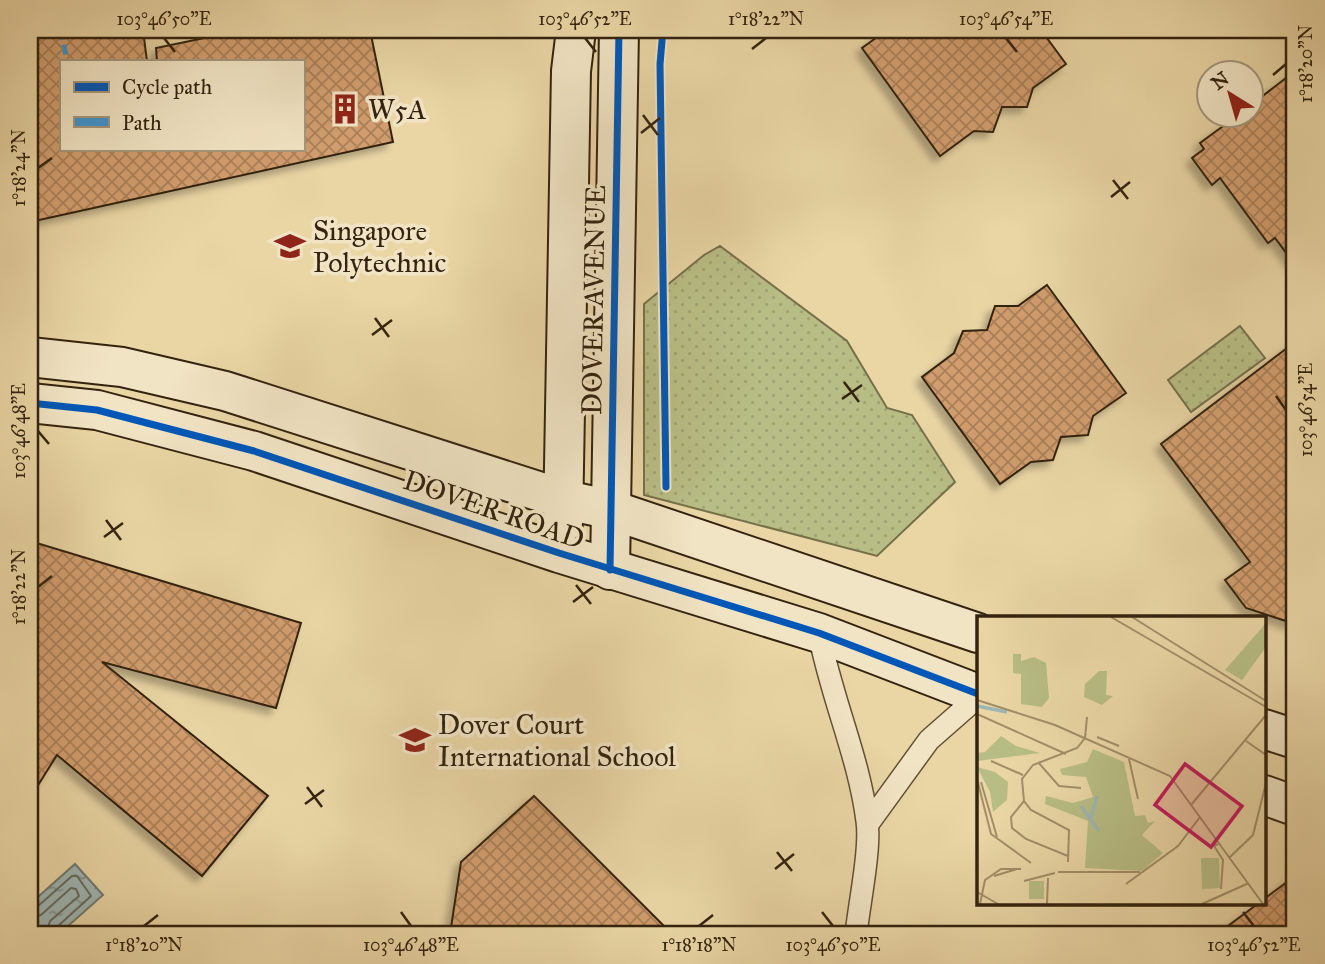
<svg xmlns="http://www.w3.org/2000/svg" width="1325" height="964" font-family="'IM FELL Great Primer',serif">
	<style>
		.grass { fill: url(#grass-dots); stroke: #76704a; stroke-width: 2 }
		.water { fill: url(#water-ripples); stroke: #737b71; stroke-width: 2 }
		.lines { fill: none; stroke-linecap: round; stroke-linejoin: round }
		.shore { stroke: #686c61; stroke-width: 2 }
		.building { fill: url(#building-cross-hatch); stroke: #33230f; stroke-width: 2; filter: url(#shadow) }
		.lane-casing { stroke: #615034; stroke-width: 24 }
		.secondary-casing { stroke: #33230f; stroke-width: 42 }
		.lane { stroke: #f1e4c4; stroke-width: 21 }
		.secondary { stroke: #f1e4c4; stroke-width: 38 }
		.quiet { stroke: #3d95d2; stroke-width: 5; stroke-dasharray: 10 5; stroke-linecap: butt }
		.cycleway-casing { stroke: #f1e4c4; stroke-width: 11 }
		.cycleway { stroke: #0057b8; stroke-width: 7 }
		.ticks { fill: none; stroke: #33230f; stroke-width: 2.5 }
		.labels { text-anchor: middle; stroke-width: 7; stroke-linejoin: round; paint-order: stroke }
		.poi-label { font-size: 28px; fill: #33230f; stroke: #f1e4c4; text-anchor: start }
		.street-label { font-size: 28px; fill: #33230f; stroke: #f1e4c4 }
		.inset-river { fill: none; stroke: #9eb6b3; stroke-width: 3.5 }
		.inset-road { fill: none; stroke: #a18e69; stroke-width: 2 }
		.view { fill: #c2185b; fill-opacity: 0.15; stroke: #c2185b; stroke-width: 3.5 }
		.inset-edge { fill: none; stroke: #33230f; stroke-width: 3.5 }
		.neatline { fill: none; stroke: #33230f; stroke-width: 2.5 }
		.ticks-label { font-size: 18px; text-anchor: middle; fill: #33230f }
	</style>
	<defs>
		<pattern id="grass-dots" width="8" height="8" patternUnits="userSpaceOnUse" patternTransform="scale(1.75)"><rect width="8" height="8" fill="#b8bd85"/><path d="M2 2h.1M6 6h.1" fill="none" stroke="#9fa272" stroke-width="1.8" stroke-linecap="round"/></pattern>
		<pattern id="water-ripples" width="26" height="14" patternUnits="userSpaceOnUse" patternTransform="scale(1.75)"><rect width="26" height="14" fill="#9eb6b3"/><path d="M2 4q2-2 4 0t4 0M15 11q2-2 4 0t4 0" fill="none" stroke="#819490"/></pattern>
		<pattern id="building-cross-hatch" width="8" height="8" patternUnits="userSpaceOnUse" patternTransform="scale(1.75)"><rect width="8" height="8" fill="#d19d6e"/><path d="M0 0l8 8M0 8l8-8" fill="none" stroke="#aa8059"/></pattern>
		<filter id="shadow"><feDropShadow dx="-6" dy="6" stdDeviation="3.5" flood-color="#0004"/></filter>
	</defs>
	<rect width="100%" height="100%" fill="#ead6a5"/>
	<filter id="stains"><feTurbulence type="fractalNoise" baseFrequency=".00286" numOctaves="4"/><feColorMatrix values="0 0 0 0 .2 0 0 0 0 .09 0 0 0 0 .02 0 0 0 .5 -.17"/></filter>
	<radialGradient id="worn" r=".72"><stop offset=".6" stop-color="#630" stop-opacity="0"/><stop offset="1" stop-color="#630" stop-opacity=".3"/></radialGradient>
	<!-- grass -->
	<g class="grass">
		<polygon points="720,246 847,341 887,408 912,415 955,482 877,556 644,495 644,304 704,255"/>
		<polygon points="1240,326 1265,358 1191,412 1168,380"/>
	</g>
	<!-- water -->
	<polygon class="water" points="75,864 103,895 59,934 30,934 30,904"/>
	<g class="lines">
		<!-- shore -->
		<g class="shore">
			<polyline points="30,909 37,907 72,876 77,876 91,896 58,926 55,934"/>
			<polyline points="30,918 41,915 71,888 76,889 79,896 50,921 46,934"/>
		</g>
	</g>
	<!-- building -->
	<g class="building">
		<polygon points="30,30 143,30 147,61 61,61 61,149 303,149 303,61 157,61 156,48 243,30 370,30 393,142 30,222"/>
		<polygon points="887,30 1041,30 1066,64 1033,88 1027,107 1002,107 993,132 974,131 940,156 862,48"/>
		<polygon points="1295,71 1295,265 1275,238 1268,243 1220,178 1212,185 1192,158 1204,149 1200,143 1237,116 1251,116 1251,105"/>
		<polygon points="1047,285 1126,393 1093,416 1088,435 1061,437 1053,460 1031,462 1000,484 922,377 954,353 963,331 987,330 995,306 1018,306"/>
		<polygon points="1295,342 1295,624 1246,608 1225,580 1250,562 1161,444"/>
		<polygon points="30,541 301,623 276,708 102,662 268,796 202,876 57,755 30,798"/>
		<polygon points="534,796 672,934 450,934 461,862"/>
		<polygon points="1295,876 1295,934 1217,934 1259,903 1264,903 1264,899"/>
	</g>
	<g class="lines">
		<!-- lane casing -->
		<g class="lane-casing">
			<g id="lane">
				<path d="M819,633C831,697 859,757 867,821C871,848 859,905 856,934"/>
				<polyline points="868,824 929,740 978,697"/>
			</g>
		</g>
		<!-- secondary casing -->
		<g class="secondary-casing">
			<g id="secondary">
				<polyline points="30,357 122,367 225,391 566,500 612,510 978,633"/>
				<polyline points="30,403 97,410 254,451 559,553 819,633 978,694"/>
				<polyline points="563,523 571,71 576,30"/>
				<polyline points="610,570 619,30"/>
				<polyline points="1264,729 1295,739"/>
				<polyline points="1264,795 1295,806"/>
			</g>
		</g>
		<!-- lane -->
		<use href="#lane" class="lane"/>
		<!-- secondary -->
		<use href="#secondary" class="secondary"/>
		<!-- quiet -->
		<polyline class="quiet" points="61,30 67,61"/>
		<!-- cycleway casing -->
		<g class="cycleway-casing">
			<g id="cycleway">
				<polyline points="663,30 660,64 666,487"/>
				<polyline points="30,403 97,410 254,451 559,553 819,633 978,694"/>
				<polyline points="610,570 619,30"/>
			</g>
		</g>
		<!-- cycleway -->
		<use href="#cycleway" class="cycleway"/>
	</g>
	<!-- ticks -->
	<path class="ticks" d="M164,38L175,52M585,38L596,52M1006,38L1017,52M752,49L766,38M1273,75L1286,64M643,115L658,135M641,133L660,118M38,168L52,158M1113,180L1128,199M1111,197L1130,182M375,318L389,337M372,335L392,320M844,382L859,402M1276,396L1286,410M842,399L862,385M38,431L49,444M106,520L121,540M104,537L123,523M576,585L591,604M38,587L52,576M573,602L593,587M307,787L322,807M305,804L324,790M777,852L792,871M775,869L794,854M401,912L411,926M822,912L833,926M1243,912L1254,926M144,926L158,915M699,926L713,915"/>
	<!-- icons -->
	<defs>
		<g id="building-bare" transform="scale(2.415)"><path d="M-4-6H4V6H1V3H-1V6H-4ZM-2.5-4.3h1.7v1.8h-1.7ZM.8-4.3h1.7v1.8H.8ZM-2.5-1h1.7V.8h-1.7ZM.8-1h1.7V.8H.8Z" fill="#8f2418" stroke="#f1e4c4" stroke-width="2.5" paint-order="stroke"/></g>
		<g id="university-bare" transform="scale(2.415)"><path d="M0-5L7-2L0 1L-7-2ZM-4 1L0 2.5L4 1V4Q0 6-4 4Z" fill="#8f2418" stroke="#f1e4c4" stroke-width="2.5" paint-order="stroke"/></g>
		<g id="school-bare" transform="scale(2.415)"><path d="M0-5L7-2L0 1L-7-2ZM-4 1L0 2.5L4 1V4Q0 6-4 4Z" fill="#8f2418" stroke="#f1e4c4" stroke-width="2.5" paint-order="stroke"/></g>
	</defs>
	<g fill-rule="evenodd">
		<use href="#building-bare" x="345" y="109"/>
		<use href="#university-bare" x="290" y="246"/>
		<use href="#school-bare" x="415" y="740"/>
	</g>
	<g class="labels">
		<!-- poi labels -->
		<g class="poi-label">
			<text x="368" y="119">W5A</text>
			<text x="313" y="240">Singapore<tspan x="313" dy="32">Polytechnic</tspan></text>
			<text x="438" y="734">Dover Court<tspan x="438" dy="32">International School</tspan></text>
		</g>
		<!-- street labels -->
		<g class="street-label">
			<text transform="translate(593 300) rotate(-89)" y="10">DOVER AVENUE</text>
			<text transform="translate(494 509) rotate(19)" y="10">DOVER ROAD</text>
		</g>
	</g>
	<!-- overview -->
	<g transform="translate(977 616)">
		<rect width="289" height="289" fill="#ead6a5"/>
		<path d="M289,7V31L265,64L248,54ZM122,55H130L129,79L136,80L125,89L107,81L108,68ZM116,133L147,146L158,200L168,199L171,207L178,205L165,219L186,237L165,255L108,252L111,205L68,188L69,180L96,187L116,181L109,161L85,159L83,153L110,146ZM0,151L18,156L31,166L30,184L16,196L13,176Z" fill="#b8bd85"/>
		<path d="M24,120L39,130L63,137L0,145V137L8,136Z" fill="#b8bd85"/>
		<path d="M36,38H44V45L57,41L69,47L72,82L65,91L44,88V58L36,57ZM224,242H242L243,272L225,273ZM52,265H67V283H52Z" fill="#b8bd85"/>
		<path class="inset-river" d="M0,90L30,96M104,190L122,215M114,202L120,180"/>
		<path class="inset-road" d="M134,1L289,91M155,1L289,85M0,84L78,109L193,160L286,288M0,98L89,138M120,121L142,130M269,125L289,139M152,143L161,183M14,145L46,159M61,146L82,170L104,172M0,163L14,218L54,247M4,166L20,221M47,185L34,201L35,212L49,223L91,240M214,189L289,99M241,228L237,230L246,244L244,273M253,241L276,219L289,167M91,246L92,214L54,194L47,185L45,163L56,149L100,132L108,122L110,101M81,256H163M17,260L40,253M47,265L78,257M149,268L201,230L223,201M0,276L21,288M3,288L8,264L24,253H44M70,288L71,262M225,288L272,267"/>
		<path class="view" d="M208,148L265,190L234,231L178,189Z"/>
		<rect width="289" height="289" class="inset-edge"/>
	</g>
	<!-- margin -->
	<rect width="1325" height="964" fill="none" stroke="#ead6a5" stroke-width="77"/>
	<!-- legend -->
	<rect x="60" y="60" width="245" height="91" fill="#f1e4c4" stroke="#a5977c" stroke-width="2"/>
	<rect x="74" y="82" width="35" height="10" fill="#0057b8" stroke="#a5977c" stroke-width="2"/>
	<text x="122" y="94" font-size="21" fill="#33230f">Cycle path</text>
	<rect x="74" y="117" width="35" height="10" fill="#3d95d2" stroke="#a5977c" stroke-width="2"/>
	<text x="122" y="130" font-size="21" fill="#33230f">Path</text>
	<!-- north arrow -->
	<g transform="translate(1230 94) rotate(323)"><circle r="33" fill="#f1e4c4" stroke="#a5977c" stroke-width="2"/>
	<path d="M0-5L12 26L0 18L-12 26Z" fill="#8f2418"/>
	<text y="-10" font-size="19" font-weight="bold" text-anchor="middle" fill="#33230f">N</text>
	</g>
	<rect x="38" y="38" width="1248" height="888" class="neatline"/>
	<g class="ticks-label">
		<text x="164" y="25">103°46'50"E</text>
		<text x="585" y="25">103°46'52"E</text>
		<text x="766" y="25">1°18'22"N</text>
		<text x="1006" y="25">103°46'54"E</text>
		<text transform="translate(1306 64) rotate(-90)" y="6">1°18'20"N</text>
		<text transform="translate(19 168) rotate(-90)" y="6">1°18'24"N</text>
		<text transform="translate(1306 410) rotate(-90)" y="6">103°46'54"E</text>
		<text transform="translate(19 431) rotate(-90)" y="6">103°46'48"E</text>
		<text transform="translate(19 587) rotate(-90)" y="6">1°18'22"N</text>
		<text x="144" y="951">1°18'20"N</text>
		<text x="411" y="951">103°46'48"E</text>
		<text x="699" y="951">1°18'18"N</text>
		<text x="833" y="951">103°46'50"E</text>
		<text x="1254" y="951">103°46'52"E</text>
	</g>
	<rect width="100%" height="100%" filter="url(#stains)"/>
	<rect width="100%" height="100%" fill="url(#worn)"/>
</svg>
